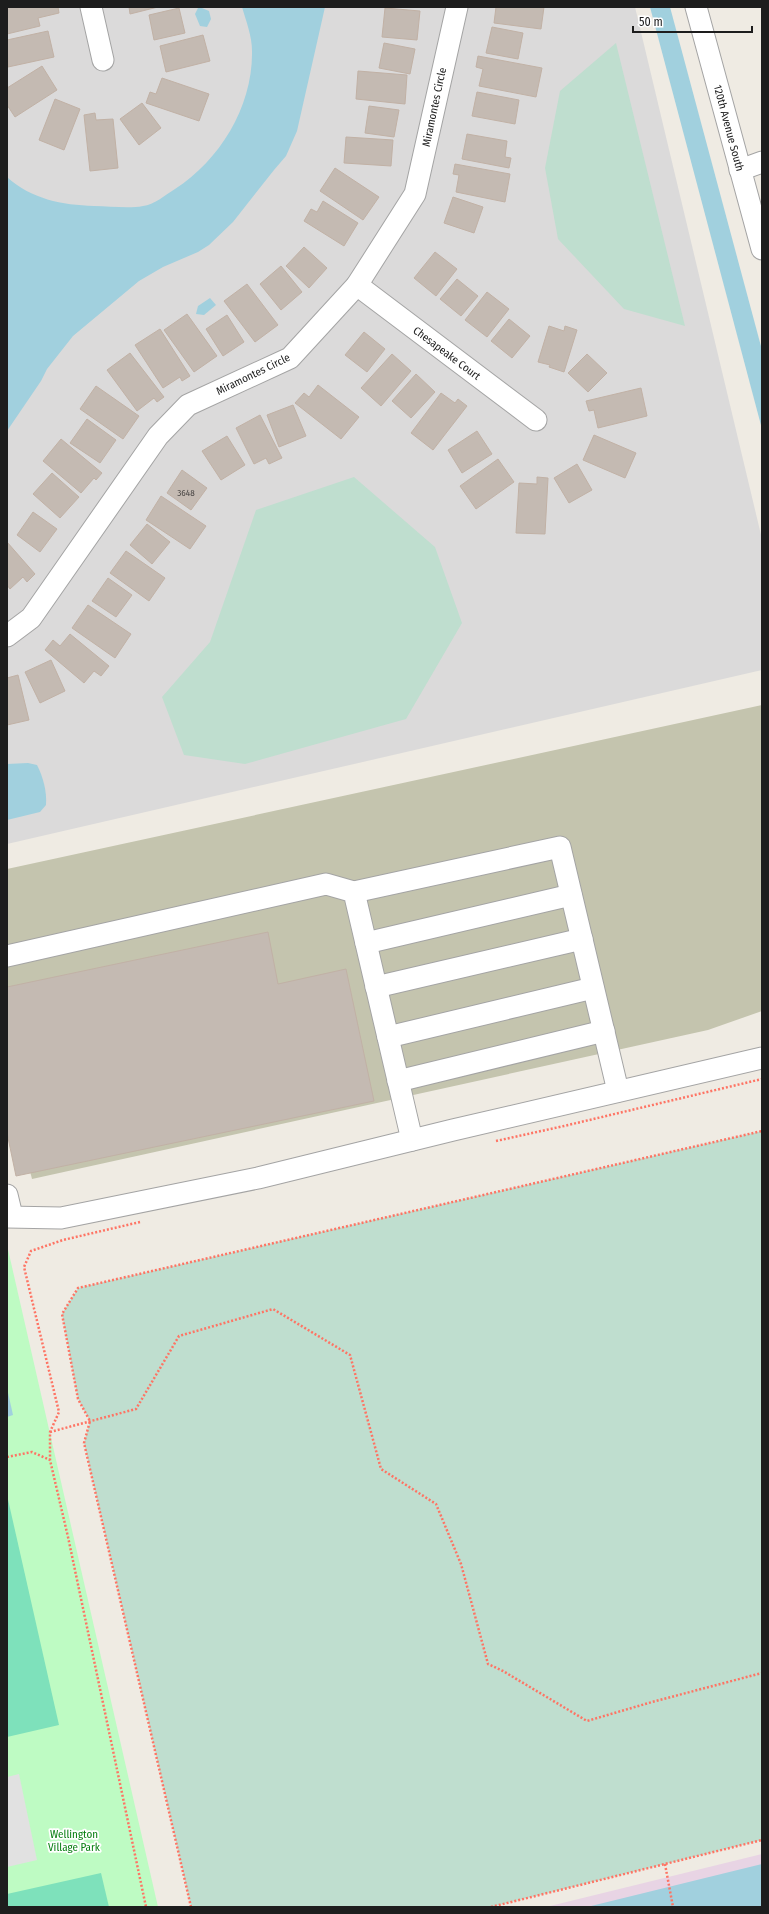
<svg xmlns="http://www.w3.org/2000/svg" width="769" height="1914" font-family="'Fira Sans Condensed',sans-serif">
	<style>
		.residential { fill: #dbdada }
		.industrial { fill: #e8d4e4 }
		.construction { fill: #c4c4ae }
		.wetland { fill: #bfdecf }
		.park { fill: #befbc3 }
		.pitch { fill: #7ee1bb }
		.parking { fill: #e1e1e1 }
		.water { fill: #a1d0de }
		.building { fill: #c4bab2; stroke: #c1b1a5 }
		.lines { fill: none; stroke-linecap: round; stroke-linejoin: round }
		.minor-casing { stroke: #a4a4a4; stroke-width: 23 }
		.path { stroke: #fe7464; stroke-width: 2.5; stroke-dasharray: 2 2; stroke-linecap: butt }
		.minor { stroke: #fff; stroke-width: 21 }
		.labels { text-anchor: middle; stroke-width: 3.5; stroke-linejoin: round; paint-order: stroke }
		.number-label { font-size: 9px; fill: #474442 }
		.street-label { font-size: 11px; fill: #1d1d1d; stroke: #fff }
		.park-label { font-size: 11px; fill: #087f12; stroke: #fff }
	</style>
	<rect width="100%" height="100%" fill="#efebe3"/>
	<!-- residential -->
	<polygon class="residential" points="7,7 635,7 762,539 762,670 7,844"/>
	<!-- industrial -->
	<polygon class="industrial" points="762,1854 762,1907 546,1907"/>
	<!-- construction -->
	<polygon class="construction" points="762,705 762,1011 708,1030 32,1179 7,1082 7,869"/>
	<!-- wetland -->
	<g class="wetland">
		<polygon points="616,43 685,326 624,309 558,239 545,168 560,91"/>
		<polygon points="354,477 435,547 462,623 406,719 245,764 184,755 162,697 210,642 256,510"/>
		<polygon points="762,1131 762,1840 491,1907 191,1907 84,1443 90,1421 78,1399 62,1314 78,1288"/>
	</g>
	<!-- park -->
	<polygon class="park" points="7,1245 158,1907 7,1907"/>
	<!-- pitch -->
	<g class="pitch">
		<polygon points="7,1495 59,1725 7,1737"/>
		<polygon points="101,1873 109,1907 7,1907 7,1894"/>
	</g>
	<!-- parking -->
	<polygon class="parking" points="19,1774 37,1860 7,1867 7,1777"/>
	<!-- water -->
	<g class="water">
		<path d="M242,7H325L297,131L286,156L274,170L233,222L209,245L198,252L163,267L139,281L73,336L47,369L41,381L7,431V177C31,199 62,205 94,206C110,206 128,209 143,206C154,205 165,195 175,189C220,160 253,106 252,51C252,36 246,21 242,7Z"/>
		<polygon points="650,7 670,7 762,350 762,429"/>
		<polygon points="198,8 202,8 209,11 211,19 207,27 200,26 195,14"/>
		<polygon points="210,298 216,305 204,315 196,314 198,306"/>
		<path d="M28,763L37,765C43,777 47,791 46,805L40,812L7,820V764Z"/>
		<polygon points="7,1388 13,1415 7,1417"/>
		<polygon points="762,1864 762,1907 587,1907"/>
	</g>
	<!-- building -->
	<g class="building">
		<polygon points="7,7 58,7 59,13 38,18 40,26 7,34"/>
		<polygon points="129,7 158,7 130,14"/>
		<polygon points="496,7 544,7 541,29 494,23"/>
		<polygon points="179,8 185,33 154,40 149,15"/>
		<polygon points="385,8 420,11 417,40 382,37"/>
		<polygon points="492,27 523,33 518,59 486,53"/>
		<polygon points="48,31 54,57 8,67 7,40"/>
		<polygon points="203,35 210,61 166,72 160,46"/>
		<polygon points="384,43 415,49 410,74 379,68"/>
		<polygon points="478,56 542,68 536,97 479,86 483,69 476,67"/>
		<polygon points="42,66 57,90 15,117 7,105 7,88"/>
		<polygon points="358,71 407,75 405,104 356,99"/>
		<polygon points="162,78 209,94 199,121 146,103 150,92 156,94"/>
		<polygon points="477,92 519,100 515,124 472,116"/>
		<polygon points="55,99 80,109 64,150 39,140"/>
		<polygon points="142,103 161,128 139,145 120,119"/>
		<polygon points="369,106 399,110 394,137 365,133"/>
		<polygon points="95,113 96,120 113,119 118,168 90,171 84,115"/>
		<polygon points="467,134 507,141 505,157 511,158 509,168 462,159"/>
		<polygon points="346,137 393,140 391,166 344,163"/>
		<polygon points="455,164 510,174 505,202 456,192 459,175 453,174"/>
		<polygon points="335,168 379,197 363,220 320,191"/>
		<polygon points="453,197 483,207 474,233 444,223"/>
		<polygon points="323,201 358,223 344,246 304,221 311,209 317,212"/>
		<polygon points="304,247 327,268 309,288 286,266"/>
		<polygon points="435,252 457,269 436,296 414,278"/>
		<polygon points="281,266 302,292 281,310 260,284"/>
		<polygon points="457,279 478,296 461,316 440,299"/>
		<polygon points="247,284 278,325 255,342 224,301"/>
		<polygon points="487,292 509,309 487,337 465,320"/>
		<polygon points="187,314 217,356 194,372 164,330"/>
		<polygon points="227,315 244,342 223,356 206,329"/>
		<polygon points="509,319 530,336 512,358 491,341"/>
		<polygon points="549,326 564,331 565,326 577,330 564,372 549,367 550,365 538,362"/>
		<polygon points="160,329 190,376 182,381 180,377 163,388 135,345"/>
		<polygon points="364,332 385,349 367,372 345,355"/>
		<polygon points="130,353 164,397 157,402 154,398 137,411 107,370"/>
		<polygon points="392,354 411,371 381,406 361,388"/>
		<polygon points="587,354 607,373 588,392 568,373"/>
		<polygon points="416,374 435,392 411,418 392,401"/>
		<polygon points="318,385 359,417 341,439 295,403 304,393 309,397"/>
		<polygon points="96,386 139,416 123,439 80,409"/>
		<polygon points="641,388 647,416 598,428 594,410 589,411 586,401"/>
		<polygon points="441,393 455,403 458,399 467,406 433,450 411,433"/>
		<polygon points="293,405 306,436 279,447 267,415"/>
		<polygon points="260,415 282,458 269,464 266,458 254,464 236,428"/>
		<polygon points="87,419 116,440 100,463 70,443"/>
		<polygon points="477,431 492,454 462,473 448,450"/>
		<polygon points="594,435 636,453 625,478 583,460"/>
		<polygon points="227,436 245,465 221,480 202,451"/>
		<polygon points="61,439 102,473 96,480 94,478 81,493 43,461"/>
		<polygon points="498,459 514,482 476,509 460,486"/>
		<polygon points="577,464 592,490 569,503 554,478"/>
		<polygon points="182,470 207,488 191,510 167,493"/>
		<polygon points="52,473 79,497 60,518 33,494"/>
		<polygon points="537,477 548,478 545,534 516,533 519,483 537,484"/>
		<polygon points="161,496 206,526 190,549 146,520"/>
		<polygon points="33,512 57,529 40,552 17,535"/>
		<polygon points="147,524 170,542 152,564 130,545"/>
		<polygon points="7,542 35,574 27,582 23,577 10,589 7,585"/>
		<polygon points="126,551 165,578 149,601 110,573"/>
		<polygon points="108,578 132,595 116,617 92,601"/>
		<polygon points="88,605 131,634 115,658 72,628"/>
		<polygon points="70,634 109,666 101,676 94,671 84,683 45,650 53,640 60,646"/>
		<polygon points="51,660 65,691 40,703 25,672"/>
		<polygon points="18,675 29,720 7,725 7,678"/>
		<polygon points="268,932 278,984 346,969 374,1101 16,1176 7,1133 7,987"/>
	</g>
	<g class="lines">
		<!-- minor casing -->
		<g class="minor-casing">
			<g id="minor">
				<polyline points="91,7 103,60"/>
				<polyline points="696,7 762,249"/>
				<polyline points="740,170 762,162"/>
				<polyline points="357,285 536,420"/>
				<polyline points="7,636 31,618 158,436 188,405 290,358 357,285 415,194 457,7"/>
				<polyline points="354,892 560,847 618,1091"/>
				<polyline points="366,943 571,895"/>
				<polyline points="7,956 326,884 354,892 412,1140"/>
				<polyline points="376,987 582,939"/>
				<polyline points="388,1037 593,988"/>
				<polyline points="398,1081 604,1031"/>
				<polyline points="7,1195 12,1216"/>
				<polyline points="7,1217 61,1218 258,1178 453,1130 762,1058"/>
			</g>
		</g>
		<!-- path -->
		<g class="path">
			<polyline points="496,1141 564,1126 762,1079"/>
			<polyline points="140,1222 63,1240 31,1251 24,1267 59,1412 50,1432 50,1460 68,1537 146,1907"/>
			<polyline points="50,1432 136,1409 179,1336 273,1309 350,1355 381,1469 436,1504 461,1564 488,1664 503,1671 587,1721 652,1702 762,1673"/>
			<polyline points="7,1457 32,1452 50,1460"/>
			<polyline points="665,1864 673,1907"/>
			<polyline points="191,1907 84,1443 90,1421 78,1399 62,1314 78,1288 762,1131"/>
			<polyline points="491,1907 762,1840"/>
		</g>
		<!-- minor -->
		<use href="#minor" class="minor"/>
	</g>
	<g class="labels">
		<!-- number labels -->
		<g class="number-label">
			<text x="186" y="496">3648</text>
		</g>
		<!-- street labels -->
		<g class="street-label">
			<text transform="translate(434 107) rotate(-78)" y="4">Miramontes Circle</text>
			<text transform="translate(729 128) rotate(75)" y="4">120th Avenue South</text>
			<text transform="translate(447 353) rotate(37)" y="4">Chesapeake Court</text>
			<text transform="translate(253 374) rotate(-26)" y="4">Miramontes Circle</text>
		</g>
		<!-- park labels -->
		<g class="park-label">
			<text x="74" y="1838">Wellington<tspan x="74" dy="13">Village Park</tspan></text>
		</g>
	</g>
	<!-- border -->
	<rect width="769" height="1914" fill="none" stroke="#1d1d1d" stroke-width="16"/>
	<!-- scale -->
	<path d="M633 26v6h119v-6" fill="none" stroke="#1d1d1d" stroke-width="2"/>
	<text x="639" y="26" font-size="12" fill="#1d1d1d" stroke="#ffffff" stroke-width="3" paint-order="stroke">50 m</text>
</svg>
